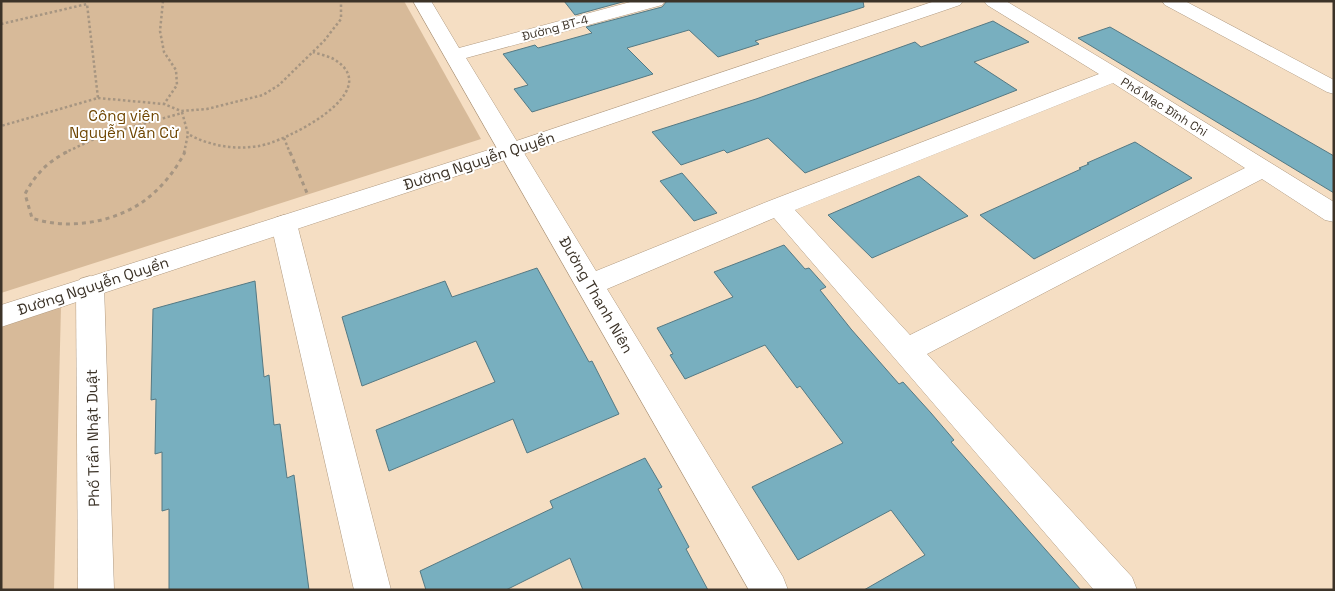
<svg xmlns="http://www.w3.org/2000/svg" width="1335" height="591" font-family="'Space Grotesk',sans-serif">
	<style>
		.green { fill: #d7ba99 }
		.building { fill: #78afbf; stroke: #557983 }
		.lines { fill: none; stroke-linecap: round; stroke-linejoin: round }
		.street-casing { stroke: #b09a81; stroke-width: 1 }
		.secondary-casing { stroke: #b09a81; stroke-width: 1 }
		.path-far1 { stroke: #a69581; stroke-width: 2.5; stroke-dasharray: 2.5 2.5; stroke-linecap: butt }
		.path { stroke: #a69581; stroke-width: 3; stroke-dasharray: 4 4; stroke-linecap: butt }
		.street { fill: #fff; fill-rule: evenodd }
		.secondary { fill: #fff; fill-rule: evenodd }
		.labels { text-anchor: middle; stroke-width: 4; stroke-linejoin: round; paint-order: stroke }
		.far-street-label { font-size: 12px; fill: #3c3328; stroke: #fff }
		.park-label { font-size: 15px; fill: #6e4501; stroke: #fff }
		.street-label { font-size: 15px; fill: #3c3328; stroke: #fff }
	</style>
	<rect width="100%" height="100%" fill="#f5dec3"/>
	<!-- green -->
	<g class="green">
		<polygon points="1,1 404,1 481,139 1,293"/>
		<polygon points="61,306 54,590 1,590 1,326"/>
	</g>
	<!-- building -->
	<g class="building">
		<polygon points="564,1 626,1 575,15"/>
		<polygon points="667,1 863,1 864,7 755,41 759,44 718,57 689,30 627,48 653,74 532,112 514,89 528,85 503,54 535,45 538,48 592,33 586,27 662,7"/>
		<polygon points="993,21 1029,42 974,62 1017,90 805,173 768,138 727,153 724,150 681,165 652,132 756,99 915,42 921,47"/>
		<polygon points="1110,27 1334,156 1334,193 1078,38"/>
		<polygon points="1135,142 1192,178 1034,259 980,215 1081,169 1079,168 1089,164 1087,163"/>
		<polygon points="682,173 717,213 694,221 660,181"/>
		<polygon points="919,176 968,216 872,258 828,215"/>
		<polygon points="784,245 805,269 809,268 826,287 820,290 851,329 899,384 903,382 931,413 954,440 951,442 1081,590 864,590 925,555 891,510 798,560 752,487 843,443 800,386 797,388 765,345 685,379 670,355 673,354 657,328 733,297 714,272"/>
		<polygon points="537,268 589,362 592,361 619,414 527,453 513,419 389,471 376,430 495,382 476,341 362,386 342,317 445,281 452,297"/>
		<polygon points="255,281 264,377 269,375 274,425 280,424 287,478 294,475 309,590 169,590 169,509 162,511 162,452 155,454 156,399 151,400 153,309"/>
		<polygon points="645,458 662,487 658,489 689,547 686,549 708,590 583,590 570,558 506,590 426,590 420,571 553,508 550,501"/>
	</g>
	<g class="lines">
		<!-- street casing -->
		<g class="street-casing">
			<g id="street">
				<path d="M413,1H431L459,48L634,1H665L662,5L466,58L596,271L769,201L1099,74L987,5L984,1H1006L1122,71L1334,202V222L1325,220L1262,179L927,354L1132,577L1137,590H1094L774,218L607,289L783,577L788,590H749ZM1113,83L1245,168L910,335L795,210Z"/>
				<polygon points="284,215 293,218 297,224 391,590 354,590 271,224 275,218"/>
				<polygon points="90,276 100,279 104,286 114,590 78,590 76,286 80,279"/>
			</g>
		</g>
		<!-- secondary casing -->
		<g class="secondary-casing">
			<g id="secondary">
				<polygon points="935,1 963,1 960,5 520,155 1,327 1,305 504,145"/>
				<polygon points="1162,1 1185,1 1334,80 1334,94 1327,92 1165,5"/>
			</g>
		</g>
		<!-- path-far1 -->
		<g class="path-far1">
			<polyline points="163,1 160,31 164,52 176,70 177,85 164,104"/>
			<polyline points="1,24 87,4 98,98 1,126"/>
			<polyline points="98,98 164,104 181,111 207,109 263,95 279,85 324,41 341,19 341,1"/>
			<path d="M182,112L188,134C210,146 234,150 259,146C284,142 382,94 338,62C331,56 321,55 313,52"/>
			<polyline points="284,138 290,153"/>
			<polyline points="64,153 103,135 182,113"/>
			<polyline points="184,153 188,134"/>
		</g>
		<!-- path -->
		<g class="path">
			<path d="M67,152C47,162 35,175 25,194L32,218C69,231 119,222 149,197C164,185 176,169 185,152"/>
			<polyline points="290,152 307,193"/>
		</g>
		<!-- street -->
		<use href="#street" class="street"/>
		<!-- secondary -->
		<use href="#secondary" class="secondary"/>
	</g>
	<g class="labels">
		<!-- far-street labels -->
		<g class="far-street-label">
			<text transform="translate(555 28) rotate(-15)" y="4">Đường BT-4</text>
			<text transform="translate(1164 107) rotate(32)" y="4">Phố Mạc Đĩnh Chi</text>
		</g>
		<!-- park labels -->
		<g class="park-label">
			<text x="124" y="121">Công viên<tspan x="124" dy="17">Nguyễn Văn Cừ</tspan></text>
		</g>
		<!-- street labels -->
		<g class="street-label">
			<text transform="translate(479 161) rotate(-18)" y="5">Đường Nguyễn Quyền</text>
			<text transform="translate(93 286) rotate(-18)" y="5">Đường Nguyễn Quyền</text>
			<text transform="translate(596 295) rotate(60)" y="5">Đường Thanh Niên</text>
			<text transform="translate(93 438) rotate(-91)" y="5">Phố Trần Nhật Duật</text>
		</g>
	</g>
	<!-- border -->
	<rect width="1335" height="591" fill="none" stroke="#3c3328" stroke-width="5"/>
</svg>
